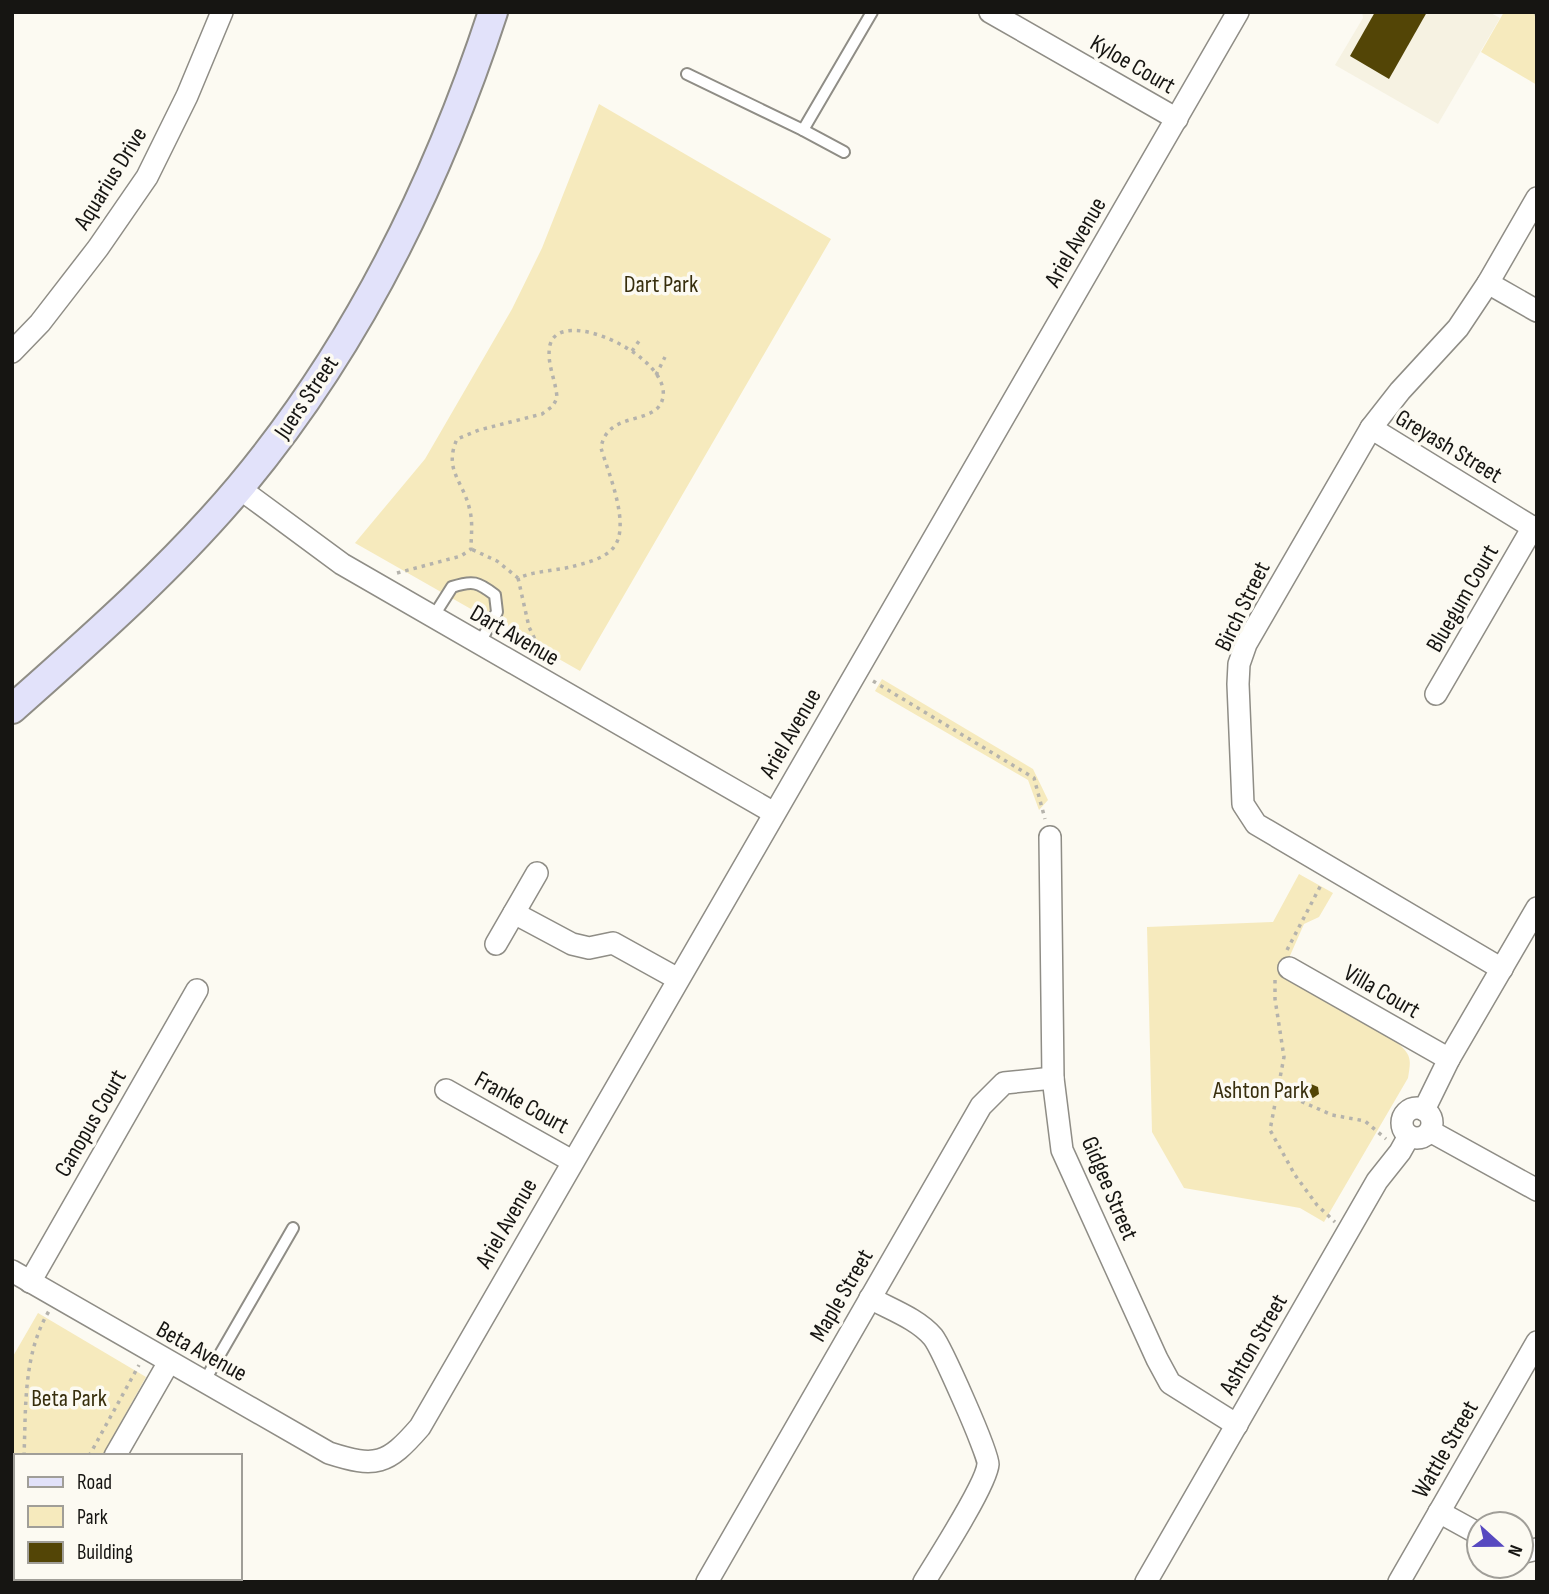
<svg xmlns="http://www.w3.org/2000/svg" width="1549" height="1594" font-family="'Sofia Sans Condensed',sans-serif">
	<style>
		.built { fill: #f6f2e2 }
		.green { fill: #f6eabd }
		.building { fill: #534506 }
		.lines { fill: none; stroke-linecap: round; stroke-linejoin: round }
		.lane-casing { stroke: #8f8d86; stroke-width: 14 }
		.street-casing { stroke: #8f8d86; stroke-width: 24 }
		.secondary-casing { stroke: #8f8d86; stroke-width: 32 }
		.path { stroke: #b5b3ac; stroke-width: 3.5; stroke-dasharray: 3.5 5; stroke-linecap: butt }
		.lane { stroke: #fff; stroke-width: 10 }
		.street { stroke: #fff; stroke-width: 21 }
		.secondary { stroke: #e2e2fa; stroke-width: 28 }
		.labels { text-anchor: middle; stroke-width: 7; stroke-linejoin: round; paint-order: stroke }
		.street-label { font-size: 24px; fill: #161512; stroke: #fcfaf2 }
		.park-label { font-size: 24px; fill: #372e0d; stroke: #fcfaf2 }
	</style>
	<rect width="100%" height="100%" fill="#fcfaf2"/>
	<!-- built -->
	<polygon class="built" points="1362,12 1489,12 1500,18 1438,124 1335,65 1363,18"/>
	<!-- green -->
	<g class="green">
		<polygon points="1504,12 1537,12 1537,85 1481,52"/>
		<polygon points="599,104 831,239 580,671 355,543 425,459 512,309 542,248"/>
		<polygon points="882,679 1033,769 1048,800 1039,810 1028,780 875,691"/>
		<path d="M1299,874L1333,893L1319,917L1304,924L1281,976L1397,1042C1412,1056 1411,1059 1408,1078L1324,1222L1300,1208L1184,1188L1152,1132L1147,927L1273,922Z"/>
		<polygon points="38,1313 146,1377 102,1456 16,1456 16,1541 12,1539 12,1358"/>
	</g>
	<!-- building -->
	<g class="building">
		<polygon points="1375,12 1427,12 1389,79 1350,56"/>
		<polygon points="1311,1084 1318,1087 1319,1094 1313,1098 1307,1095 1306,1088"/>
	</g>
	<g class="lines">
		<!-- lane casing -->
		<g class="lane-casing">
			<g id="lane">
				<polyline points="687,74 803,130"/>
				<polyline points="844,152 803,130 872,12"/>
				<path d="M433,617L452,587C473,580 478,582 495,595L497,612L479,644"/>
				<polyline points="204,1382 293,1228"/>
			</g>
		</g>
		<!-- street casing -->
		<g class="street-casing">
			<g id="street">
				<polyline points="990,12 1177,119"/>
				<polyline points="1488,283 1537,311"/>
				<polyline points="12,352 40,323 98,248 147,177 187,96 222,12"/>
				<polyline points="1371,428 1537,530"/>
				<polyline points="239,488 342,564 774,813"/>
				<polyline points="1436,694 1533,527"/>
				<polyline points="1050,837 1053,1078 1062,1150 1157,1359 1170,1383 1237,1425"/>
				<polyline points="514,913 572,944 589,948 613,943 678,979"/>
				<polyline points="496,944 537,873"/>
				<polyline points="1289,968 1449,1059"/>
				<polyline points="1502,969 1256,824 1243,804 1238,684 1239,664 1246,644 1371,428 1400,391 1458,328 1488,283 1537,198"/>
				<polyline points="446,1090 572,1161"/>
				<circle cx="1417" cy="1123" r="15"/>
				<polyline points="1424,1110 1449,1059 1537,908"/>
				<polyline points="1430,1131 1537,1190"/>
				<path d="M12,1271L329,1453C376,1468 387,1465 420,1427L1238,12"/>
				<polyline points="30,1282 197,990"/>
				<path d="M870,1298C890,1309 918,1319 933,1337C941,1347 989,1454 988,1464C987,1483 937,1561 924,1582"/>
				<polyline points="115,1456 169,1362"/>
				<polyline points="1439,1512 1479,1534"/>
				<polyline points="1521,1553 1537,1549"/>
				<polyline points="14,1582 16,1578"/>
				<polyline points="707,1582 981,1106 1004,1083 1053,1078"/>
				<polyline points="1146,1582 1377,1181 1400,1152 1409,1136"/>
				<polyline points="1399,1582 1537,1342"/>
			</g>
		</g>
		<!-- secondary casing -->
		<g class="secondary-casing">
			<path id="secondary" d="M12,709C91,639 172,568 240,487C356,348 437,183 493,12"/>
		</g>
		<!-- path -->
		<g class="path">
			<polyline points="1536,12 1537,25"/>
			<polyline points="632,351 639,341"/>
			<polyline points="656,375 665,357"/>
			<path d="M397,573L461,556L471,549C471,537 473,523 470,511C464,481 443,471 457,439L479,430L542,414L553,406L557,398C556,380 546,363 550,345C560,305 670,356 663,397C658,427 607,409 601,448C608,472 631,525 614,547C605,559 585,563 571,567C553,571 535,571 518,578L497,561L471,549"/>
			<polyline points="518,578 529,627 541,652 540,659"/>
			<polyline points="873,681 1034,778 1045,819"/>
			<polyline points="1287,950 1322,883"/>
			<polyline points="1275,980 1275,999 1284,1057 1270,1130 1295,1175 1317,1205 1335,1222"/>
			<polyline points="1278,1091 1332,1115 1365,1121 1386,1139"/>
			<path d="M24,1456C26,1407 23,1354 49,1311"/>
			<polyline points="89,1456 139,1365"/>
		</g>
		<!-- lane -->
		<use href="#lane" class="lane"/>
		<!-- street -->
		<use href="#street" class="street"/>
		<!-- secondary -->
		<use href="#secondary" class="secondary"/>
	</g>
	<g class="labels">
		<!-- street labels -->
		<g class="street-label">
			<text transform="translate(1133 64) rotate(30)" y="8">Kyloe Court</text>
			<text transform="translate(110 178) rotate(-58)" y="8">Aquarius Drive</text>
			<text transform="translate(1075 242) rotate(-60)" y="8">Ariel Avenue</text>
			<text transform="translate(306 397) rotate(-56)" y="8">Juers Street</text>
			<text transform="translate(1449 446) rotate(31)" y="8">Greyash Street</text>
			<text transform="translate(1462 598) rotate(-60)" y="8">Bluegum Court</text>
			<text transform="translate(1242 606) rotate(-64)" y="8">Birch Street</text>
			<text transform="translate(515 635) rotate(30)" y="8">Dart Avenue</text>
			<text transform="translate(790 733) rotate(-60)" y="8">Ariel Avenue</text>
			<text transform="translate(1382 991) rotate(30)" y="8">Villa Court</text>
			<text transform="translate(522 1102) rotate(29)" y="8">Franke Court</text>
			<text transform="translate(90 1123) rotate(-60)" y="8">Canopus Court</text>
			<text transform="translate(1110 1188) rotate(67)" y="8">Gidgee Street</text>
			<text transform="translate(506 1223) rotate(-60)" y="8">Ariel Avenue</text>
			<text transform="translate(841 1295) rotate(-60)" y="8">Maple Street</text>
			<text transform="translate(1253 1344) rotate(-60)" y="8">Ashton Street</text>
			<text transform="translate(202 1351) rotate(29)" y="8">Beta Avenue</text>
			<text transform="translate(1445 1449) rotate(-60)" y="8">Wattle Street</text>
		</g>
		<!-- park labels -->
		<g class="park-label">
			<text x="661" y="292">Dart Park</text>
			<text x="1261" y="1098">Ashton Park</text>
			<text x="69" y="1406">Beta Park</text>
		</g>
	</g>
	<!-- border -->
	<rect width="1549" height="1594" fill="none" stroke="#161512" stroke-width="28"/>
	<!-- legend -->
	<rect x="14" y="1454" width="228" height="126" fill="#fcfaf2" stroke="#a09e98" stroke-width="2"/>
	<rect x="28" y="1477" width="35" height="10" fill="#e2e2fa" stroke="#a09e98" stroke-width="2"/>
	<text x="77" y="1489" font-size="21" fill="#161512">Road</text>
	<rect x="28" y="1506" width="35" height="21" fill="#f6eabd" stroke="#a09e98" stroke-width="2"/>
	<text x="77" y="1524" font-size="21" fill="#161512">Park</text>
	<rect x="28" y="1542" width="35" height="21" fill="#534506" stroke="#a09e98" stroke-width="2"/>
	<text x="77" y="1559" font-size="21" fill="#161512">Building</text>
	<!-- north arrow -->
	<g transform="translate(1500 1545) rotate(111)"><circle r="33" fill="#fcfaf2" stroke="#a09e98" stroke-width="2"/>
	<path d="M0-5L12 26L0 18L-12 26Z" fill="#5749c0"/>
	<text y="-10" font-size="19" font-weight="bold" text-anchor="middle" fill="#161512">N</text>
	</g>
</svg>
